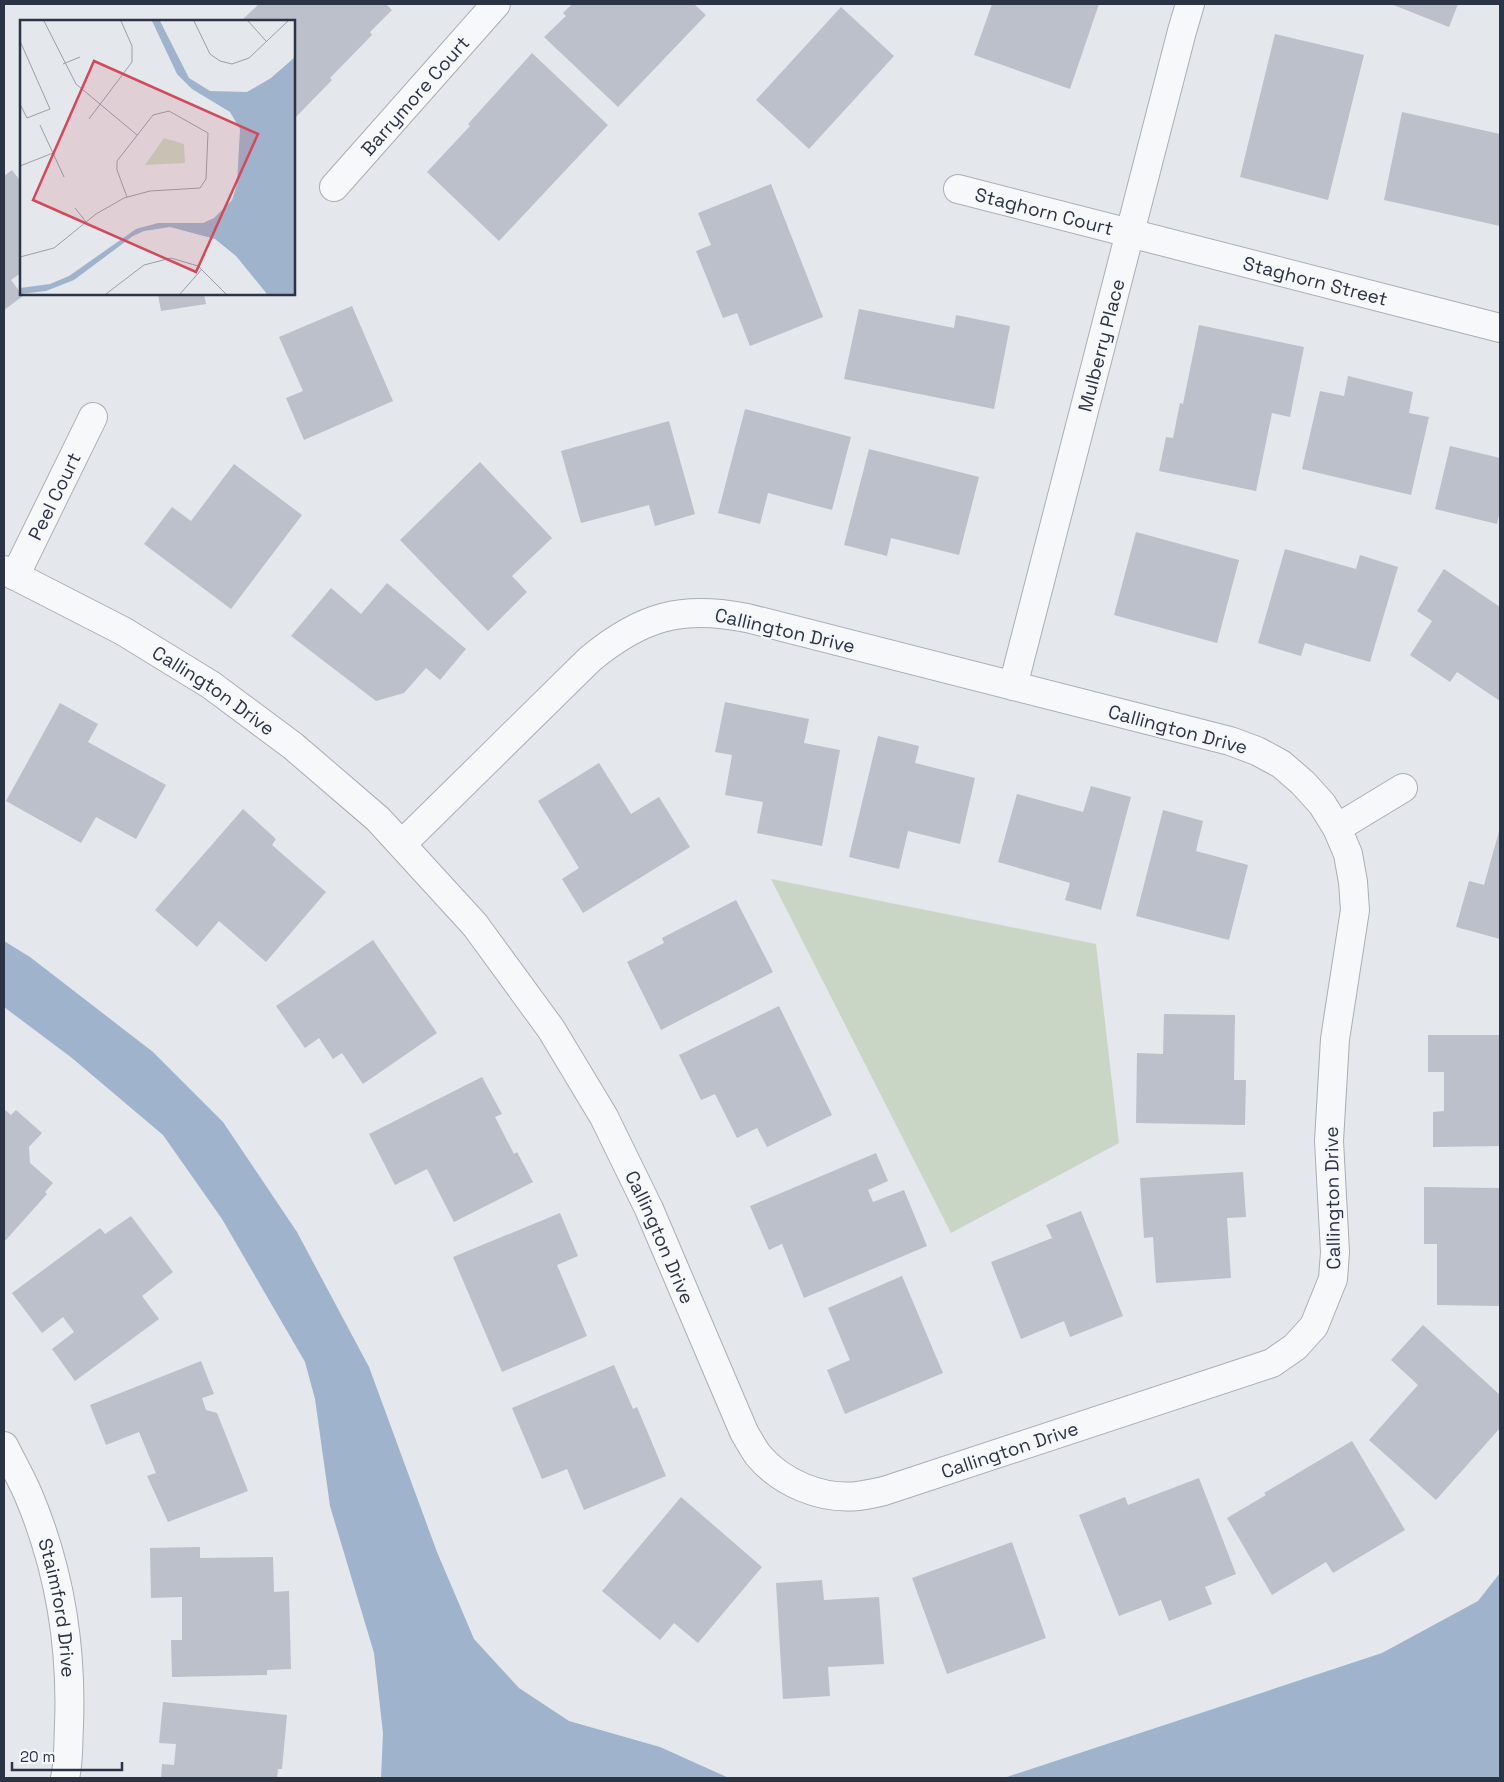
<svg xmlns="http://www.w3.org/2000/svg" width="1504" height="1782" font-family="'Space Grotesk',sans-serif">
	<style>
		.green { fill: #c9d6c5 }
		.water { fill: #9fb4cc }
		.building { fill: #bbc0ca }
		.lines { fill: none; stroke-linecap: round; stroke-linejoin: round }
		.minor-casing { stroke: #a9aeb7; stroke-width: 30 }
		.minor { stroke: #f7f8fa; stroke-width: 28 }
		.labels { text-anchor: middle; stroke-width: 4.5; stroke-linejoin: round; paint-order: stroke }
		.street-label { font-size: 19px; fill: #2b3445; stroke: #f4f6f9 }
		.inset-road { fill: none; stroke: #9a9fa9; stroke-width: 1 }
		.view { fill: #d1495b; fill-opacity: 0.15; stroke: #d1495b; stroke-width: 2.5 }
		.inset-edge { fill: none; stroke: #2b3445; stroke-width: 2.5 }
	</style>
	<rect width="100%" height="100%" fill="#e4e7ec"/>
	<!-- green -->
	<polygon class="green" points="771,879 1096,944 1119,1143 951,1233"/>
	<!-- water -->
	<g class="water">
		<polygon points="4,941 30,957 153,1052 223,1122 297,1232 369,1367 437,1552 474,1639 519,1688 569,1721 660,1747 729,1778 381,1778 383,1733 374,1653 330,1506 315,1399 305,1362 222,1219 163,1135 72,1058 4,1007"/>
		<polygon points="1500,1573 1500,1778 1004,1778 1382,1653 1478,1601"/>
	</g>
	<!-- building -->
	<g class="building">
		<polygon points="259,4 386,4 392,10 370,32 372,35 330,78 332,80 295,118 294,117 294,21 241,21"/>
		<polygon points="572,4 694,4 706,15 618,107 544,37 566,16 563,13"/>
		<polygon points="992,4 1099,4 1070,89 974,55"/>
		<polygon points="1391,4 1458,4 1449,27"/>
		<polygon points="841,7 894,56 809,149 756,100"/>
		<polygon points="1275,34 1364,55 1328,200 1240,177"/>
		<polygon points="532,53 608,125 499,241 427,172 470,126 468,124"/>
		<polygon points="1402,112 1500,134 1500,226 1384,200"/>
		<polygon points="12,170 21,182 21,273 11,280 23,296 4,310 4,176"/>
		<polygon points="771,184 823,317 750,346 737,313 723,318 696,251 711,245 698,213"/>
		<polygon points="158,294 204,294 206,304 161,311"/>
		<polygon points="352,306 393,401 304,440 286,398 303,391 279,337"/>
		<polygon points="859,309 954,328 956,315 1010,326 994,409 844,379"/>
		<polygon points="1199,325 1304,347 1290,417 1272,413 1256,491 1159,471 1166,437 1173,438 1180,403 1183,404"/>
		<polygon points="1348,376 1413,392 1409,413 1429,417 1411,495 1302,469 1320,391 1344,396"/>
		<polygon points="745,409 851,437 832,510 768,493 760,524 718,513"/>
		<polygon points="669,421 695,514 655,526 649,505 581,523 561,451"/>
		<polygon points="1450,446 1500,458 1500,511 1497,524 1435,509"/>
		<polygon points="869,449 979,477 959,555 891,538 887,556 844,545"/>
		<polygon points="480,462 552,538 512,576 527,592 488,631 400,540"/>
		<polygon points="234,464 302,515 231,609 144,544 172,507 191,521"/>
		<polygon points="1136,532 1239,560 1217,643 1114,615"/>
		<polygon points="1285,549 1356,569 1360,555 1398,567 1370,662 1305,643 1301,656 1258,643"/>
		<polygon points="1444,569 1500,607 1500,701 1457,672 1450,682 1410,655 1432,621 1417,611"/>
		<polygon points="387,583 466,649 440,680 426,668 404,693 376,701 291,636 331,588 361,614"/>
		<polygon points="725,702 809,719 804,743 840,750 822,846 757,833 763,802 725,795 732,755 715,752"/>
		<polygon points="60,703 98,724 88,742 166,785 136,839 96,817 81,843 6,801"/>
		<polygon points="878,736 919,746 915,763 975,778 960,844 908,831 899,869 849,857"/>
		<polygon points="599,763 631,814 659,797 690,847 583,913 562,879 579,868 538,801"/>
		<polygon points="1091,786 1131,797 1101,910 1065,900 1070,883 998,862 1017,794 1083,812"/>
		<polygon points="243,809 276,839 272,845 326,892 266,962 219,921 197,947 155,910"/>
		<polygon points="1163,810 1203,821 1196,851 1248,865 1229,940 1136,916"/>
		<polygon points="1500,828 1500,939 1456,927 1469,881 1484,885"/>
		<polygon points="736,900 773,972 661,1030 627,962 664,943 662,938"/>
		<polygon points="373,940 437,1033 363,1084 342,1053 333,1059 319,1038 305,1048 276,1006"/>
		<polygon points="779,1006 832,1115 767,1147 757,1128 737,1138 715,1094 701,1100 679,1055"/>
		<polygon points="1164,1014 1235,1015 1234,1080 1246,1080 1245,1125 1136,1123 1137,1053 1163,1054"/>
		<polygon points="1428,1035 1500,1035 1500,1146 1433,1147 1433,1112 1444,1111 1444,1072 1428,1072"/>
		<polygon points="482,1077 502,1114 495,1117 514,1154 517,1152 533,1182 454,1222 427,1169 395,1185 369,1134"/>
		<polygon points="4,1109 11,1115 16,1110 42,1133 29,1147 30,1163 53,1183 45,1192 47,1194 4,1242"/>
		<polygon points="876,1153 888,1181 868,1190 873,1202 904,1190 927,1246 804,1298 782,1244 769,1250 750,1206"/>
		<polygon points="1243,1172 1246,1217 1227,1218 1231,1278 1156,1283 1153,1237 1144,1238 1140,1178"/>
		<polygon points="1424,1187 1500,1188 1500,1306 1437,1305 1437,1244 1424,1244"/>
		<polygon points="1081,1211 1123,1316 1070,1337 1064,1321 1021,1339 991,1262 1052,1238 1046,1225"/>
		<polygon points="560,1213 578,1256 557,1265 587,1336 502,1372 453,1257"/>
		<polygon points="131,1216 173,1272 142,1296 159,1319 75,1381 52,1349 74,1332 63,1317 42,1333 12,1293 100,1228 105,1234"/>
		<polygon points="902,1276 943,1373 845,1414 827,1370 850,1360 828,1308"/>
		<polygon points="1423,1325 1500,1395 1500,1428 1436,1500 1369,1440 1418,1385 1391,1360"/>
		<polygon points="201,1361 214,1394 202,1398 206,1410 217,1413 248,1491 168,1522 147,1476 156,1473 139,1432 106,1445 90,1405"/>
		<polygon points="614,1365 633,1409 637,1407 666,1476 584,1510 567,1469 542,1479 512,1408"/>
		<polygon points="1352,1441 1405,1530 1333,1573 1326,1562 1272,1595 1227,1518 1266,1495 1264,1493"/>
		<polygon points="1199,1478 1236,1574 1205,1587 1212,1604 1169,1621 1161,1600 1119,1616 1079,1515 1125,1497 1128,1505"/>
		<polygon points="681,1497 762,1567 698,1643 674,1623 660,1640 602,1591"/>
		<polygon points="1012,1542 1046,1638 947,1674 912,1578"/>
		<polygon points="200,1547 200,1558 273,1557 274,1592 289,1591 291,1669 267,1670 267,1675 172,1677 171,1640 182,1640 182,1597 151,1598 150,1548"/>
		<polygon points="822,1580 824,1600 879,1597 884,1664 828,1667 830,1696 783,1699 776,1583"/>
		<polygon points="163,1702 287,1715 282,1769 278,1769 277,1778 161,1778 162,1764 174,1765 176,1744 159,1743"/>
	</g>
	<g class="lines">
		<!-- minor casing -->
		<g class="minor-casing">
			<g id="minor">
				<path id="s1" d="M334,187L496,4"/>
				<path id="s2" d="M958,189L1500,328"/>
				<path id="s3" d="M4,570L123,631L211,685L293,746L378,819L475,925L551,1029L604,1117L649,1209L744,1432C748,1439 753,1448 758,1455C781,1483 822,1500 858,1496C866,1495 875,1493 884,1491L1272,1363L1295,1347L1314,1326L1333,1279L1335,1252L1329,1141L1335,1039L1355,910L1353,882L1348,854L1337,828L1322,804L1303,783L1281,764L1257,751L1230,741L747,618C682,605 642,616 590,659L402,844"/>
				<path id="s4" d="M15,576L93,417"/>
				<path id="s5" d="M1013,686L1182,31L1190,4"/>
				<polyline points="1337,828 1403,788"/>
				<path id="s6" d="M4,1446C12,1462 21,1478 28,1494C59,1567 72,1646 69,1725C68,1743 69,1761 65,1778"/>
			</g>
		</g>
		<!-- minor -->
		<use href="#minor" class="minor"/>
	</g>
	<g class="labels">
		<!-- street labels -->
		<g class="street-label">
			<text dy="7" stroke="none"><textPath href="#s1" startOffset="122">Barrymore Court</textPath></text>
			<text dy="7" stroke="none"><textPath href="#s2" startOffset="89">Staghorn Court</textPath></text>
			<text dy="7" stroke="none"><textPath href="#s2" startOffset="369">Staghorn Street</textPath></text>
			<text dy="7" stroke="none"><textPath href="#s5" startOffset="352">Mulberry Place</textPath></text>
			<text dy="7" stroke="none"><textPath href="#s4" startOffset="89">Peel Court</textPath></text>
			<text transform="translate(785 630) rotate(13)" y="7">Callington Drive</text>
			<text dy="7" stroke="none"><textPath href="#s3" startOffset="242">Callington Drive</textPath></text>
			<text transform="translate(1178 729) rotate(15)" y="7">Callington Drive</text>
			<text transform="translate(1332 1198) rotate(-91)" y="7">Callington Drive</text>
			<text dy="7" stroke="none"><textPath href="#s3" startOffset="959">Callington Drive</textPath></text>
			<text dy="7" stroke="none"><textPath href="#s3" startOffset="1469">Callington Drive</textPath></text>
			<text dy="7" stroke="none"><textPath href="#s6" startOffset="172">Staimford Drive</textPath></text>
		</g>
	</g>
	<!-- overview -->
	<g transform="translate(20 20)">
		<rect width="275" height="275" fill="#e4e7ec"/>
		<path d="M144,118L164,124L165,143L125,145Z" fill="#c9d6c5"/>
		<path d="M132,1H140L169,58L190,71L227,72L251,58L275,37V274H247L216,236L195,219L150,207L124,211L113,216L54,260L26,271L0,274V268L30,264L49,256L116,209L138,203H183L194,198L212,180L217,164L220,109L210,92L172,69L157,54Z" fill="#9fb4cc"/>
		<path class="inset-road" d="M24,1L56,64L117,115M174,1L190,34L200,41L212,44L229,38L268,1M228,1L246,21M0,21L30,89L7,98L0,84M43,44L60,37M69,99L112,42V26L101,1M20,105L44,157M0,146L33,133M55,188L66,202M0,237L34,228L76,194L104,178L130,171L180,168L186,159L188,113L149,91L133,95L97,141V150L107,177M86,274L124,245L151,238L178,246L206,274M160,274L182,249"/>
		<path class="view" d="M74,41L238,114L176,252L13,180Z"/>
		<rect width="275" height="275" class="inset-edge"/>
	</g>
	<!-- border -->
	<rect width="1504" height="1782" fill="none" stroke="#2b3445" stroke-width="10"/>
	<!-- scale -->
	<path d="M12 1762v8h110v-8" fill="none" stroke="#2b3445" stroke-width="2.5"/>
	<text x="20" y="1762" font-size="15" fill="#2b3445" stroke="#f4f6f9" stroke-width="4" paint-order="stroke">20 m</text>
</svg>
